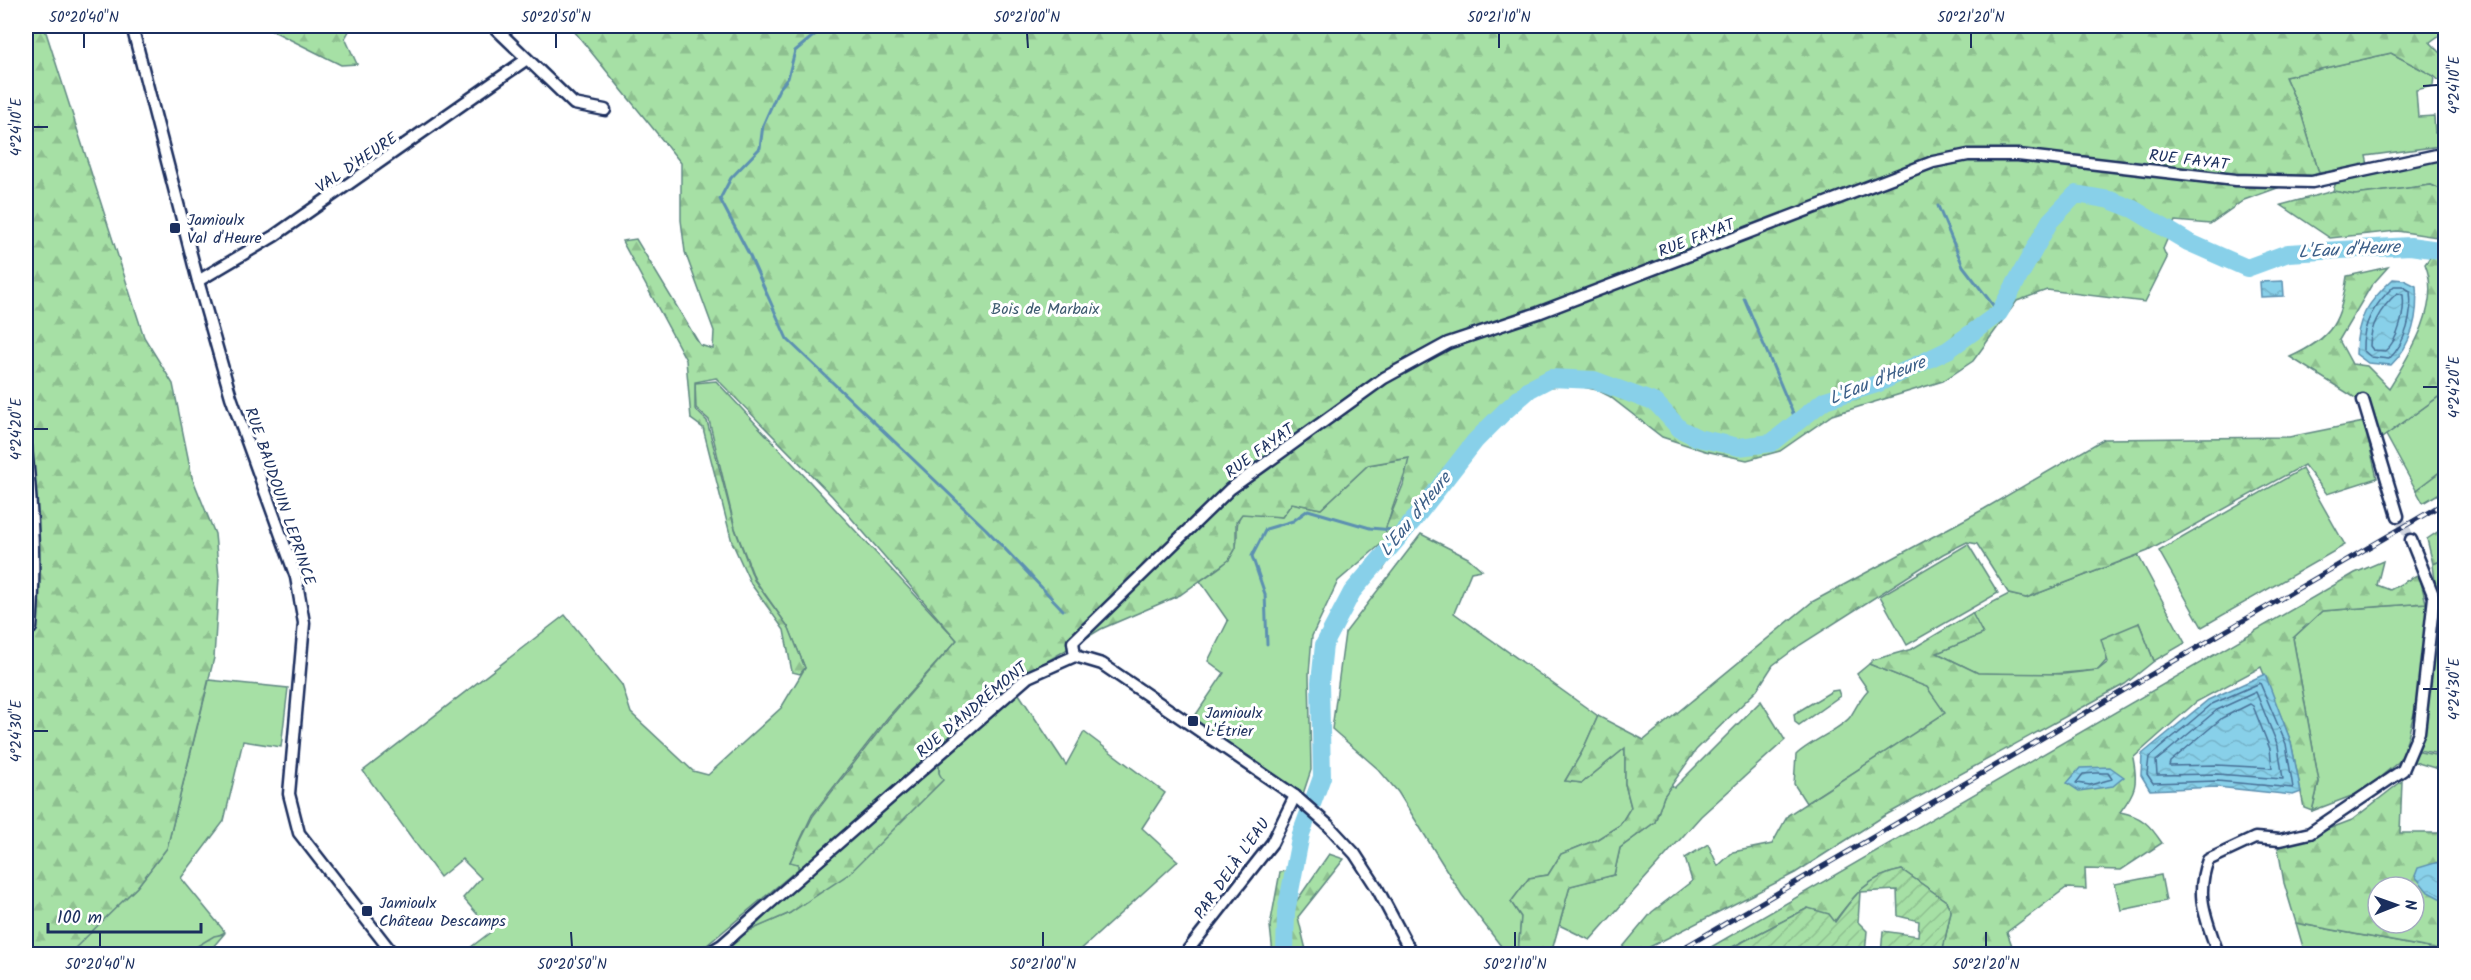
<svg xmlns="http://www.w3.org/2000/svg" width="2471" height="980" font-family="Kalam,sans-serif">
	<style>
		.green { fill: #a6e0a5; stroke: #608882; stroke-width: 1.5 }
		.forest { fill: url(#forest-firs); stroke: #608882; stroke-width: 1.5; fill-rule: evenodd }
		.garden { fill: url(#garden-furrows); stroke: #608882; stroke-width: 1.5 }
		.water { fill: url(#water-waves); stroke: #5c90b1; stroke-width: 1.5 }
		.lines { fill: none; stroke-linecap: round; stroke-linejoin: round }
		.shore { stroke: #476f96; stroke-width: 1.5 }
		.stream { stroke: #5c90b1; stroke-width: 3 }
		.river { stroke: #88d0e9; stroke-width: 18 }
		.minor-tunnel { stroke: #d1d5df; stroke-width: 10; stroke-dasharray: 10 5; stroke-linecap: butt }
		.minor-casing { stroke: #1b2f5e; stroke-width: 15 }
		.minor { stroke: #fff; stroke-width: 10 }
		.rail-casing { stroke: #1b2f5e; stroke-width: 5 }
		.rail { stroke: #fff; stroke-width: 3; stroke-dasharray: 9; stroke-linecap: butt }
		.ticks { fill: none; stroke: #1b2f5e; stroke-width: 2 }
		.poi-dot { fill: #1b2f5e; stroke: #fff; stroke-width: 2 }
		.labels { text-anchor: middle; stroke-width: 6; stroke-linejoin: round; paint-order: stroke }
		.street-label { font-size: 16px; fill: #1b2f5e; stroke: #fff }
		.poi-label { font-size: 16px; fill: #1b2f5e; stroke: #fff; text-anchor: start }
		.park-label { font-size: 16px; fill: #3e5b70; stroke: #fff }
		.water-label { font-size: 18px; font-style: italic; fill: #3c5f88; stroke: #fff }
		.neatline { fill: none; stroke: #1b2f5e; stroke-width: 2 }
		.ticks-label { font-size: 15px; text-anchor: middle; fill: #1b2f5e }
	</style>
	<defs>
		<pattern id="forest-firs" width="22" height="20" patternUnits="userSpaceOnUse" patternTransform="scale(1.5)"><rect width="22" height="20" fill="#a6e0a5"/><path d="M5 1l3.5 6h-7zM16 11l3.5 6h-7z" fill="#8ec090"/></pattern>
		<pattern id="garden-furrows" width="10" height="10" patternUnits="userSpaceOnUse" patternTransform="scale(1.5)"><rect width="10" height="10" fill="#a6e0a5"/><path d="M-1 1l2-2M0 10L10 0M9 11l2-2" fill="none" stroke="#8ec090"/></pattern>
		<pattern id="water-waves" width="16" height="10" patternUnits="userSpaceOnUse" patternTransform="scale(1.5)"><rect width="16" height="10" fill="#88d0e9"/><path d="M0 5q4-4 8 0t8 0" fill="none" stroke="#75b3ca"/></pattern>
	</defs>
	<rect width="100%" height="100%" fill="#fff"/>
	<filter id="ink" filterUnits="userSpaceOnUse"><feTurbulence type="fractalNoise" baseFrequency=".0167" numOctaves="2"/><feDisplacementMap in="SourceGraphic" scale="12" xChannelSelector="R" yChannelSelector="G"/><feConvolveMatrix kernelMatrix="1 2 1 2 8 2 1 2 1" color-interpolation-filters="sRGB"/></filter>
	<g filter="url(#ink)">
		<!-- green -->
		<g class="green">
			<polygon points="2391,53 2434,76 2433,86 2416,90 2418,117 2434,116 2435,133 2439,133 2440,146 2366,156 2368,165 2319,173 2301,113 2285,77"/>
			<polygon points="2445,157 2445,191 2431,185 2355,195 2333,191 2337,179"/>
			<polygon points="716,381 957,640 888,717 812,815 790,862 798,864 798,869 707,945 690,948 680,954 462,954 492,931 463,898 481,878 462,859 440,877 363,771 565,615 622,685 631,713 693,771 708,775 781,708 805,668 789,628 755,580 735,528 709,420 696,408 695,383"/>
			<polygon points="2445,392 2445,468 2416,490 2386,435"/>
			<path d="M1410,458C1403,484 1387,513 1386,540L1338,581L1312,636L1309,674L1311,770L1303,794L1299,795L1193,719L1224,673L1208,661L1228,621L1200,581C1212,572 1229,564 1235,549C1240,537 1233,526 1242,513L1282,517L1292,503L1321,509L1368,465Z"/>
			<polygon points="2302,469 2345,545 2202,627 2159,551"/>
			<polygon points="1421,534 1468,558 1482,570 1471,572 1454,613 1598,716 1582,752 1565,781 1582,783 1625,748 1625,784 1631,807 1620,825 1596,840 1561,854 1548,875 1529,878 1511,902 1521,917 1518,954 1507,954 1462,895 1398,792 1378,769 1332,729 1345,633"/>
			<polygon points="1968,544 1998,593 1907,645 1880,596"/>
			<polygon points="2138,555 2185,643 2154,661 2139,623 2098,670 2041,675 1978,673 1937,653 1982,634 1972,613 2009,594 2026,598"/>
			<polygon points="2445,559 2445,602 2438,607 2433,564"/>
			<polygon points="2426,603 2427,615 2417,702 2402,759 2362,792 2312,811 2319,782 2293,638 2322,611"/>
			<polygon points="2445,604 2445,755 2418,750 2437,609"/>
			<path d="M1869,664L1927,687L1946,713L1806,803L1794,784L1796,755C1809,742 1841,729 1850,717C1856,708 1860,698 1868,690L1857,674Z"/>
			<polygon points="209,680 288,688 281,747 243,741 224,821 181,878 225,932 184,954 72,954 71,951 137,887 167,848"/>
			<polygon points="1838,690 1840,696 1799,725 1795,722 1794,714 1832,691"/>
			<polygon points="1017,691 1066,765 1084,732 1165,793 1142,828 1178,861 1076,954 715,954 751,930 790,913 939,773 939,759"/>
			<polygon points="1761,701 1785,740 1701,816 1590,940 1559,925 1570,886 1614,875 1620,848 1655,822 1664,796 1671,785 1674,788"/>
			<polygon points="2415,751 2445,757 2445,771 2411,761"/>
			<polygon points="2161,875 2166,901 2121,910 2115,884"/>
			<polygon points="2296,923 2445,951 2445,954 2305,954"/>
		</g>
		<!-- forest -->
		<g class="forest">
			<polygon points="26,26 44,26 144,337 173,384 192,477 215,534 219,577 214,658 167,848 137,887 72,951 72,954 26,954"/>
			<polygon points="263,26 352,26 345,38 357,64 341,65"/>
			<polygon points="570,26 2445,26 2445,31 2430,42 2445,57 2446,87 2434,76 2391,53 2285,77 2301,113 2319,173 2244,200 2210,224 2175,221 2163,249 2167,258 2145,302 2047,290 2017,301 1973,361 1943,381 1832,415 1780,451 1747,460 1705,451 1662,437 1609,396 1597,390 1573,385 1550,387 1508,399 1449,463 1384,568 1386,527 1403,485 1409,458 1368,465 1321,509 1292,503 1282,517 1242,514 1236,522 1236,548 1229,560 1180,595 1101,629 1006,686 938,751 939,773 943,780 849,874 790,913 751,930 801,880 798,864 790,862 813,816 889,718 957,640 832,496 716,378 695,382 695,409 707,421 735,529 754,580 789,628 805,668 800,674 792,672 784,630 751,584 732,542 703,428 691,419 686,360 622,241 636,239 700,345 713,349 714,331 685,252 681,220 681,163"/>
			<path d="M2431,185L2445,191V392L2379,440L2365,404L2290,357C2334,337 2340,322 2347,276L2388,267L2371,286L2339,340L2352,364L2367,366L2389,388C2410,354 2442,305 2425,264L2444,238L2397,231L2330,238L2281,205L2333,191L2355,195Z"/>
			<polygon points="2364,422 2377,478 2327,494 2304,465 2148,551 2026,598 2009,594 1977,544 1967,542 1943,554 1800,645 1773,665 1757,690 1696,750 1664,796 1655,822 1620,848 1614,875 1570,886 1551,954 1518,954 1521,917 1511,902 1529,878 1548,875 1561,854 1596,840 1620,825 1631,807 1625,784 1625,748 1582,783 1565,781 1582,752 1598,716 1644,740 1812,602 1984,509 2104,439 2289,437"/>
			<polygon points="2445,468 2445,490 2423,503 2416,490"/>
			<polygon points="2445,527 2445,559 2433,564 2427,539"/>
			<path d="M2383,561L2377,585L2390,590L2419,574L2426,603L2322,611L2293,638L2319,782L2312,811L2304,808L2291,742L2261,667L2196,702L2133,758C2138,784 2136,791 2120,812C2142,816 2150,825 2162,843L2121,870L2085,869L2086,889L2066,888L2007,932L2015,954H1942L1951,911L1946,901L1902,870C1868,877 1854,895 1834,922L1808,908L1719,954H1699L2355,573Z"/>
			<polygon points="1972,613 1983,634 1937,653 1978,673 2064,674 2098,670 2108,662 2101,639 2139,623 2154,661 2125,684 1884,816 1795,873 1636,954 1617,954 1652,912 1692,881 1685,858 1708,844 1718,866 1733,852 1772,844 1788,815 1945,713 1927,687 1869,664 1873,660 1912,649"/>
			<path d="M2402,781L2400,833H2445V951L2296,923L2284,883L2278,848L2352,820ZM2378,887H2414V923H2378Z"/>
			<polygon points="1329,854 1344,859 1298,917 1307,954 1290,954 1289,912"/>
			<polygon points="1286,871 1279,932 1283,954 1273,954 1270,926 1280,872"/>
			<polygon points="224,934 207,954 184,954 214,936"/>
		</g>
		<!-- garden -->
		<path class="garden" d="M1902,870L1946,901L1951,911L1942,954H1881L1883,931L1918,936L1919,921L1898,916L1897,890L1860,892L1858,922L1867,931L1865,954H1734L1729,949L1808,908L1829,914L1835,922C1854,895 1868,876 1902,870Z"/>
		<!-- water -->
		<g class="water">
			<path d="M2393,279L2404,280L2416,286C2419,315 2412,345 2391,365L2368,363L2356,354C2356,319 2368,302 2393,279Z"/>
			<polygon points="2283,281 2284,296 2261,297 2260,282"/>
			<polygon points="2265,674 2291,742 2301,792 2293,795 2217,787 2150,790 2141,775 2142,754 2208,700"/>
			<polygon points="2110,767 2124,777 2113,786 2079,791 2067,783 2080,768"/>
			<polygon points="2445,860 2446,860 2445,901 2428,892 2415,876 2418,868"/>
		</g>
		<g class="lines">
			<!-- shore -->
			<g class="shore">
				<path d="M2394,286H2402L2410,291C2413,314 2406,343 2389,359L2371,357L2363,350C2362,323 2375,304 2394,286Z"/>
				<path d="M2397,293L2403,295C2405,311 2399,340 2385,351L2373,350L2370,346C2370,325 2382,307 2397,293Z"/>
				<polygon points="2260,683 2286,744 2293,788 2217,781 2153,783 2147,774 2149,757 2212,704"/>
				<polygon points="2256,692 2278,746 2283,779 2217,774 2157,775 2156,761 2217,710"/>
				<polygon points="2250,704 2253,706 2270,749 2272,768 2217,765 2169,766 2170,762 2222,718"/>
				<polygon points="2096,773 2108,773 2112,779 2090,785 2076,783 2083,774"/>
			</g>
			<!-- stream -->
			<g class="stream">
				<polyline points="820,26 818,32 795,51 788,78 779,89 763,125 760,148 731,178 720,199 749,254 787,339 986,529 1063,610"/>
				<polyline points="1938,206 1963,266 1999,313"/>
				<polyline points="1744,298 1797,423"/>
				<polyline points="1267,644 1265,594 1252,556 1266,529 1293,521 1308,510 1370,528 1404,531"/>
			</g>
			<!-- river -->
			<polyline class="river" points="1285,954 1286,912 1301,834 1322,777 1320,682 1324,645 1352,592 1412,522 1475,441 1505,411 1530,389 1551,378 1594,380 1656,403 1680,429 1698,438 1739,447 1771,443 1825,400 1877,384 1948,350 1999,313 2050,221 2076,194 2110,200 2133,209 2188,242 2247,268 2288,253 2410,246 2446,251"/>
			<!-- minor-tunnel -->
			<polyline class="minor-tunnel" points="2398,516 2411,540"/>
			<!-- minor casing -->
			<g class="minor-casing">
				<g id="minor">
					<polyline points="132,26 198,281 231,397 296,577 304,623 289,794 299,833 393,954"/>
					<polyline points="493,26 574,104 605,110"/>
					<polyline points="198,281 274,236 527,59"/>
					<polyline points="2363,400 2398,516"/>
					<path d="M26,447C32,508 36,568 31,628"/>
					<polyline points="1075,656 1073,642 1230,489 1384,378 1448,343 1538,313 1933,162 1968,155 2018,155 2235,180 2312,182 2446,153"/>
					<polyline points="707,954 722,945 1028,677 1075,656 1102,664 1295,796 1328,825 1355,854 1377,888 1412,954"/>
					<polyline points="1185,954 1272,843 1295,796"/>
					<path d="M2218,954C2207,919 2194,897 2208,860L2255,838L2280,840L2310,833L2403,770L2419,732L2434,597L2411,540"/>
				</g>
			</g>
			<!-- minor -->
			<use href="#minor" class="minor"/>
			<!-- rail casing -->
			<g class="rail-casing">
				<polyline id="rail" points="1673,954 2446,502"/>
			</g>
			<!-- rail -->
			<use href="#rail" class="rail"/>
		</g>
	</g>
	<!-- ticks -->
	<path class="ticks" d="M84,33V48M556,33V48M1027,33L1028,48M1499,33V48M1971,33V48M2423,86L2438,85M33,127H48M2423,387H2438M33,429H48M2423,689H2438M33,731H48M100,932V947M571,932L572,947M1043,932V947M1515,932V947M1986,932V947"/>
	<!-- markers -->
	<g class="poi-dot">
		<rect x="169" y="222" width="12" height="12" rx="3"/>
		<rect x="1187" y="715" width="12" height="12" rx="3"/>
		<rect x="361" y="905" width="12" height="12" rx="3"/>
	</g>
	<g class="labels">
		<!-- street labels -->
		<g class="street-label">
			<text transform="translate(2189 159) rotate(7)" y="6">RUE FAYAT</text>
			<text transform="translate(356 162) rotate(-34)" y="6">VAL D'HEURE</text>
			<text transform="translate(1696 237) rotate(-21)" y="6">RUE FAYAT</text>
			<text transform="translate(1259 450) rotate(-36)" y="6">RUE FAYAT</text>
			<text transform="translate(281 496) rotate(71)" y="6">RUE BAUDOUIN LEPRINCE</text>
			<text transform="translate(971 709) rotate(-40)" y="6">RUE D'ANDRÉMONT</text>
			<text transform="translate(1231 868) rotate(-55)" y="6">PAR DELÀ L'EAU</text>
		</g>
		<!-- poi labels -->
		<g class="poi-label">
			<text x="187" y="225">Jamioulx<tspan x="187" dy="18">Val d'Heure</tspan></text>
			<text x="1205" y="718">Jamioulx<tspan x="1205" dy="18">L'Étrier</tspan></text>
			<text x="379" y="908">Jamioulx<tspan x="379" dy="18">Château Descamps</tspan></text>
		</g>
		<!-- park labels -->
		<g class="park-label">
			<text x="1045" y="314">Bois de Marbaix</text>
		</g>
		<!-- water labels -->
		<g class="water-label">
			<text transform="translate(2349 249) rotate(-3)" y="6">L'Eau d'Heure</text>
			<text transform="translate(1877 380) rotate(-22)" y="6">L'Eau d'Heure</text>
			<text transform="translate(1415 514) rotate(-51)" y="6">L'Eau d'Heure</text>
		</g>
	</g>
	<!-- margin -->
	<rect width="2471" height="980" fill="none" stroke="#fff" stroke-width="66"/>
	<!-- north arrow -->
	<g transform="translate(2396 905) rotate(89)"><circle r="28" fill="#ffffff" stroke="#a4acbf" stroke-width="1.5"/>
	<path d="M0-4.5L10 22L0 15L-10 22Z" fill="#1b2f5e"/>
	<text y="-9" font-size="16" font-weight="bold" text-anchor="middle" fill="#1b2f5e">N</text>
	</g>
	<!-- scale -->
	<path d="M48 923v9h153v-9" fill="none" stroke="#1b2f5e" stroke-width="3"/>
	<text x="57" y="923" font-size="18" fill="#1b2f5e" stroke="#ffffff" stroke-width="4.5" paint-order="stroke">100 m</text>
	<rect x="33" y="33" width="2405" height="914" class="neatline"/>
	<g class="ticks-label">
		<text x="84" y="22">50°20'40"N</text>
		<text x="556" y="22">50°20'50"N</text>
		<text x="1027" y="22">50°21'00"N</text>
		<text x="1499" y="22">50°21'10"N</text>
		<text x="1971" y="22">50°21'20"N</text>
		<text transform="translate(2454 85) rotate(-90)" y="5">4°24'10"E</text>
		<text transform="translate(16 127) rotate(-90)" y="5">4°24'10"E</text>
		<text transform="translate(2454 387) rotate(-90)" y="5">4°24'20"E</text>
		<text transform="translate(16 429) rotate(-90)" y="5">4°24'20"E</text>
		<text transform="translate(2454 689) rotate(-90)" y="5">4°24'30"E</text>
		<text transform="translate(16 731) rotate(-90)" y="5">4°24'30"E</text>
		<text x="100" y="969">50°20'40"N</text>
		<text x="572" y="969">50°20'50"N</text>
		<text x="1043" y="969">50°21'00"N</text>
		<text x="1515" y="969">50°21'10"N</text>
		<text x="1986" y="969">50°21'20"N</text>
	</g>
</svg>
